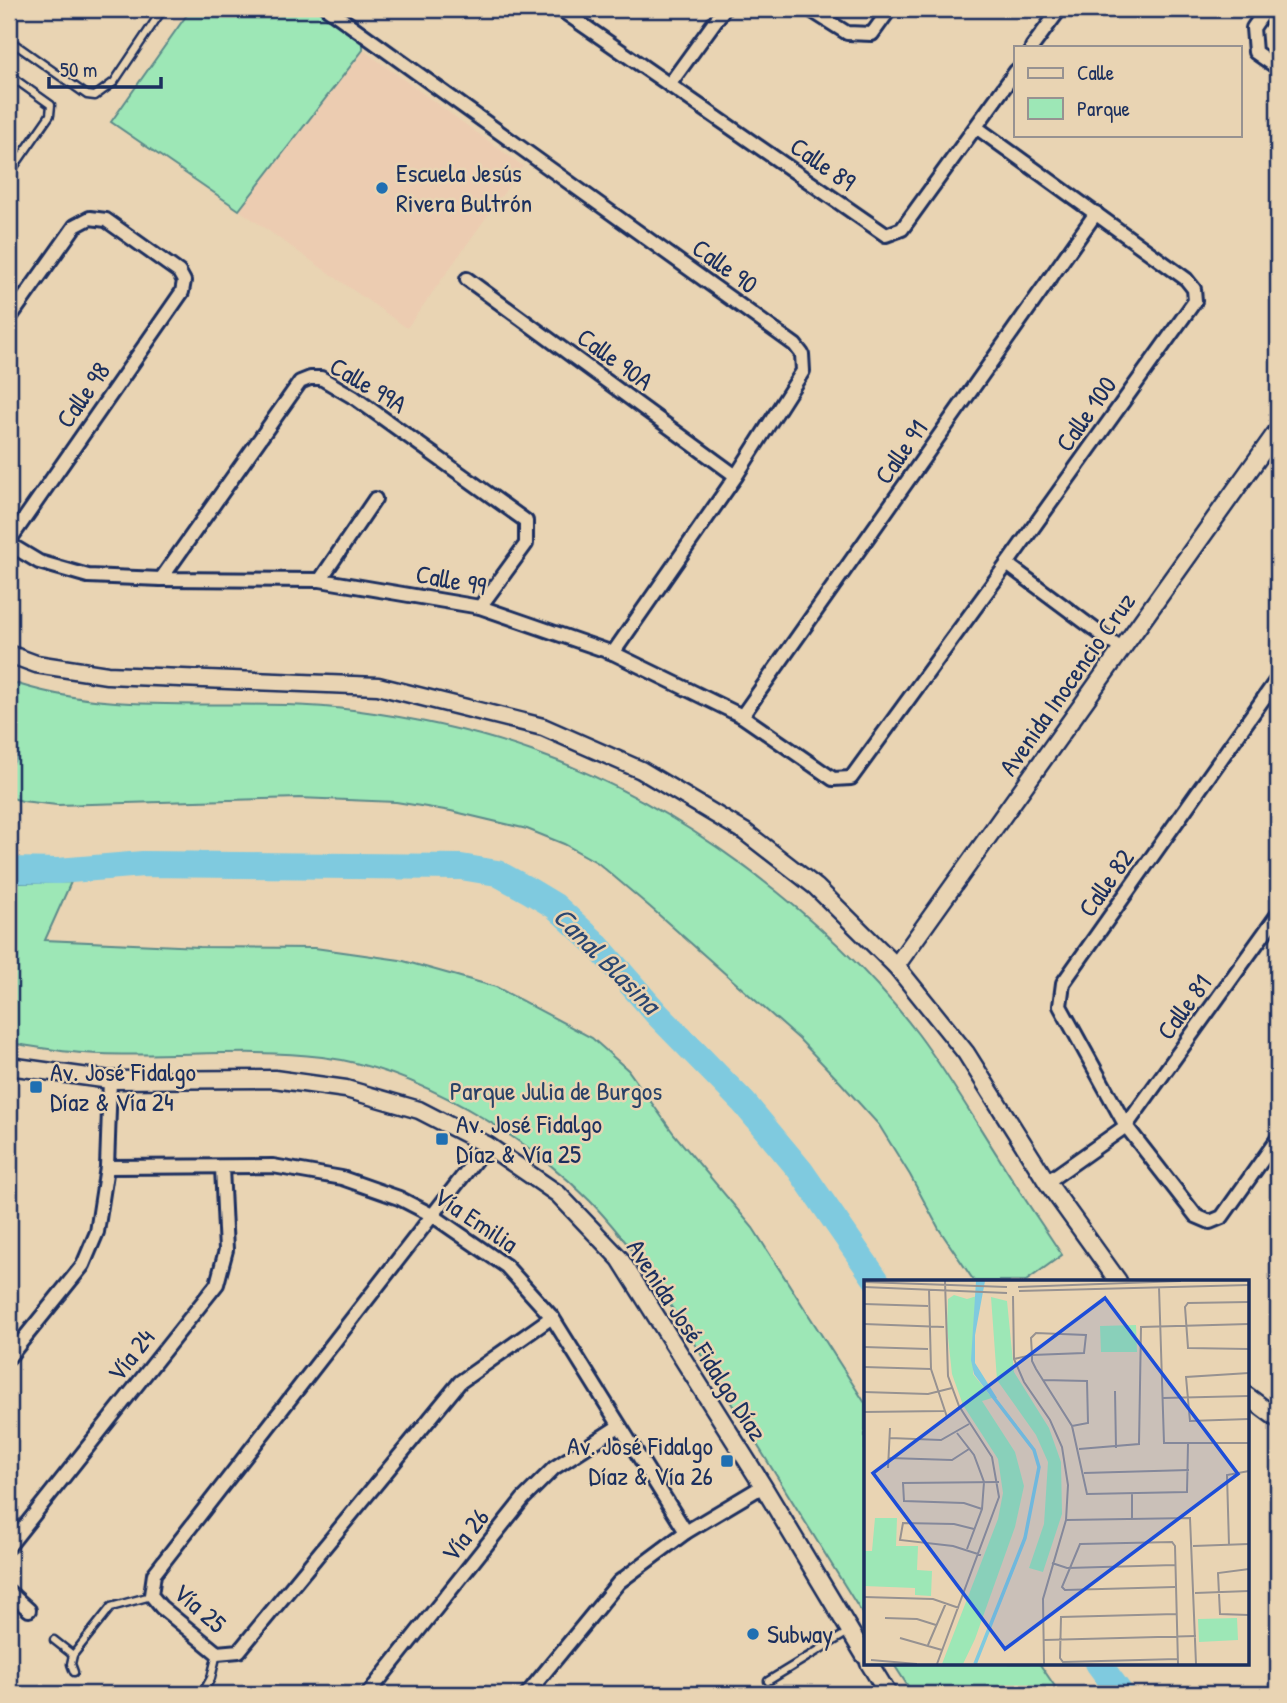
<svg xmlns="http://www.w3.org/2000/svg" width="1287" height="1703" font-family="'Patrick Hand',sans-serif">
	<style>
		.built { fill: #ecccb1 }
		.green { fill: #9de7b6; stroke: #5c8b8a; stroke-width: 2 }
		.water { fill: #7fcadf; stroke: #578cab; stroke-width: 2 }
		.lines { fill: none; stroke-linecap: round; stroke-linejoin: round }
		.shore { stroke: #436d92; stroke-width: 2 }
		.river { stroke: #7fcadf; stroke-width: 26 }
		.service-casing { stroke: #1b2f5e; stroke-width: 11 }
		.minor-casing { stroke: #1b2f5e; stroke-width: 18 }
		.tertiary-casing { stroke: #1b2f5e; stroke-width: 21 }
		.service { stroke: #e9d4b3; stroke-width: 6 }
		.minor { stroke: #e9d4b3; stroke-width: 12 }
		.tertiary { stroke: #e9d4b3; stroke-width: 16 }
		.poi-dot { fill: #1f6fb2; stroke: #e9d4b3; stroke-width: 2.5 }
		.labels { text-anchor: middle; stroke-width: 5; stroke-linejoin: round; paint-order: stroke }
		.street-label { font-size: 26px; fill: #1b2f5e; stroke: #e9d4b3 }
		.poi-label { font-size: 26px; fill: #1b2f5e; stroke: #e9d4b3; text-anchor: start }
		.park-label { font-size: 26px; fill: #284167; stroke: #e9d4b3 }
		.water-label { font-size: 28px; font-style: italic; fill: #2a4671; stroke: #e9d4b3 }
		.inset-river { fill: none; stroke: #7fcadf; stroke-width: 3.5 }
		.inset-road { fill: none; stroke: #979291; stroke-width: 2 }
		.view { fill: #1d4ed8; fill-opacity: 0.15; stroke: #1d4ed8; stroke-width: 3.5 }
		.inset-edge { fill: none; stroke: #1b2f5e; stroke-width: 3.5 }
	</style>
	<rect width="100%" height="100%" fill="#e9d4b3"/>
	<filter id="ink" filterUnits="userSpaceOnUse"><feTurbulence type="fractalNoise" baseFrequency=".0143" numOctaves="2"/><feDisplacementMap in="SourceGraphic" scale="14" xChannelSelector="R" yChannelSelector="G"/><feConvolveMatrix kernelMatrix="1 2 1 2 8 2 1 2 1" color-interpolation-filters="sRGB"/></filter>
	<g filter="url(#ink)">
		<!-- built -->
		<polygon class="built" points="363,50 523,166 407,328 239,210"/>
		<!-- green -->
		<g class="green">
			<polygon points="191,9 315,9 363,43 363,50 239,210 111,122"/>
			<path d="M9,681C119,720 239,695 353,710C414,718 476,731 534,752C676,802 827,915 918,1034C948,1074 972,1116 999,1158C1019,1191 1041,1223 1062,1255L1026,1281H974L939,1229L910,1175L879,1125L840,1082L799,1039L650,907L598,863L564,844L527,829L451,811L396,802L299,798L57,805L22,801L9,797Z"/>
			<path d="M71,882L45,940L200,947L315,948L400,960L496,987L592,1038L628,1070L674,1134L753,1228L865,1403V1618L654,1279C634,1252 613,1225 590,1201C525,1135 415,1068 322,1057C243,1047 162,1059 83,1053C58,1052 33,1046 9,1043V883Z"/>
			<polygon points="893,1663 1039,1663 1060,1694 913,1694"/>
		</g>
		<!-- water -->
		<g class="water">
			<path d="M9,731C20,743 20,757 9,768Z"/>
			<polygon points="86,859 71,882 9,883 9,862"/>
		</g>
		<g class="lines">
			<!-- shore -->
			<polygon class="shore" points="66,867 69,870 65,875 27,875 24,872 27,868"/>
			<!-- river -->
			<g class="river">
				<polyline points="9,870 58,871 143,864 461,867 497,873 530,891 555,906 593,941 657,1014 744,1103 800,1170 877,1281"/>
				<polyline points="1098,1663 1121,1694"/>
			</g>
			<!-- service casing -->
			<g class="service-casing">
				<g id="service">
					<polyline points="9,40 87,95 95,96 114,82 163,9"/>
					<polyline points="9,75 51,105 50,115 9,174"/>
					<polyline points="54,1640 73,1655"/>
					<polyline points="74,1672 71,1664 73,1655 111,1607 151,1596"/>
					<polyline points="768,1681 850,1631"/>
					<polyline points="202,1694 211,1678 217,1653"/>
				</g>
			</g>
			<!-- minor casing -->
			<g class="minor-casing">
				<g id="minor">
					<polyline points="328,9 795,345 802,354 803,371 736,476 613,653"/>
					<polyline points="560,9 886,235 902,229 1016,71"/>
					<polyline points="809,9 847,33 872,34 890,9"/>
					<polyline points="1266,9 1253,28 1255,52 1278,68"/>
					<polyline points="1032,47 1060,9"/>
					<polyline points="669,85 724,9"/>
					<polyline points="467,279 736,476"/>
					<polyline points="9,319 75,226 90,218 106,220 179,272 184,281 182,292 9,541"/>
					<polyline points="9,544 39,562 88,576 161,579 320,580 480,607 613,653 742,716 833,779 851,778 1007,564 1195,301 1194,289 1186,279 976,127"/>
					<polyline points="1007,564 1121,649"/>
					<polyline points="161,579 300,382 310,378 321,378 355,398 526,521 526,544 480,607"/>
					<polyline points="320,580 375,499"/>
					<polyline points="1278,678 1063,983 1060,1006 1126,1126 1196,1216 1210,1222 1222,1217 1278,1138"/>
					<polyline points="742,716 1096,213"/>
					<polyline points="487,1145 154,1574 151,1595 161,1607 217,1653 239,1651 460,1382 552,1317"/>
					<polyline points="107,1167 273,1166 342,1178 399,1198 432,1215 506,1266 552,1317 686,1532"/>
					<polyline points="1047,1182 1126,1126 1278,914"/>
					<polyline points="9,1357 83,1265 97,1232 107,1167 110,1080"/>
					<polyline points="9,1546 217,1284 226,1250 222,1168"/>
					<polyline points="9,1592 29,1610"/>
					<polyline points="368,1694 523,1499 554,1468 619,1426"/>
					<polyline points="527,1694 619,1582 686,1532 763,1486"/>
				</g>
			</g>
			<!-- tertiary casing -->
			<g class="tertiary-casing">
				<g id="tertiary">
					<polyline points="9,654 36,664 107,675 378,686 543,727 641,770 745,832 816,887 896,966 966,1053 1047,1182 1118,1281"/>
					<polyline points="896,966 1278,430"/>
					<polyline points="9,1066 110,1080 274,1079 346,1089 419,1110 487,1145 558,1194 620,1259 763,1486 865,1656"/>
					<polyline points="1247,1396 1278,1419"/>
					<polyline points="869,1663 888,1694"/>
				</g>
			</g>
			<!-- service -->
			<use href="#service" class="service"/>
			<!-- minor -->
			<use href="#minor" class="minor"/>
			<!-- tertiary -->
			<use href="#tertiary" class="tertiary"/>
		</g>
	</g>
	<!-- markers -->
	<g class="poi-dot">
		<circle cx="382" cy="188" r="7"/>
		<rect x="29" y="1080" width="14" height="14" rx="3.5"/>
		<rect x="435" y="1132" width="14" height="14" rx="3.5"/>
		<rect x="720" y="1454" width="14" height="14" rx="3.5"/>
		<circle cx="753" cy="1634" r="7"/>
	</g>
	<g class="labels">
		<!-- street labels -->
		<g class="street-label">
			<text transform="translate(823 164) rotate(35)" y="9">Calle 89</text>
			<text transform="translate(725 266) rotate(36)" y="9">Calle 90</text>
			<text transform="translate(615 359) rotate(36)" y="9">Calle 90A</text>
			<text transform="translate(368 385) rotate(31)" y="9">Calle 99A</text>
			<text transform="translate(83 395) rotate(-55)" y="9">Calle 98</text>
			<text transform="translate(1086 414) rotate(-55)" y="9">Calle 100</text>
			<text transform="translate(901 452) rotate(-55)" y="9">Calle 91</text>
			<text transform="translate(451 580) rotate(11)" y="9">Calle 99</text>
			<text transform="translate(1067 684) rotate(-55)" y="9">Avenida Inocencio Cruz</text>
			<text transform="translate(1106 883) rotate(-55)" y="9">Calle 82</text>
			<text transform="translate(1184 1007) rotate(-54)" y="9">Calle 81</text>
			<text transform="translate(476 1220) rotate(34)" y="9">Vía Emilia</text>
			<text transform="translate(697 1340) rotate(57)" y="9">Avenida José Fidalgo Díaz</text>
			<text transform="translate(131 1355) rotate(-52)" y="9">Vía 24</text>
			<text transform="translate(465 1535) rotate(-52)" y="9">Vía 26</text>
			<text transform="translate(200 1608) rotate(41)" y="9">Vía 25</text>
		</g>
		<!-- poi labels -->
		<g class="poi-label">
			<text x="396" y="182">Escuela Jesús<tspan x="396" dy="30">Rivera Bultrón</tspan></text>
			<text x="50" y="1081">Av. José Fidalgo<tspan x="50" dy="30">Díaz &amp; Vía 24</tspan></text>
			<text x="456" y="1133">Av. José Fidalgo<tspan x="456" dy="30">Díaz &amp; Vía 25</tspan></text>
			<text x="713" y="1455" text-anchor="end">Av. José Fidalgo<tspan x="713" dy="30">Díaz &amp; Vía 26</tspan></text>
			<text x="767" y="1643">Subway</text>
		</g>
		<!-- park labels -->
		<g class="park-label">
			<text x="556" y="1100">Parque Julia de Burgos</text>
		</g>
		<!-- water labels -->
		<g class="water-label">
			<text transform="translate(607 960) rotate(45)" y="10">Canal Blasina</text>
		</g>
	</g>
	<!-- overview -->
	<g transform="translate(864 1280)">
		<rect width="385" height="385" fill="#e9d4b3"/>
		<path d="M90,15L103,19L113,16L109,94L128,118L118,121L151,172L160,206L151,247L111,359L99,384H78L134,239L139,213L134,179L99,125L88,94L83,48L84,19ZM127,17L143,21L150,92L185,148L197,182L198,234L179,292L165,288L180,244L184,182L172,155L133,100ZM272,45L273,72H237L236,46ZM11,238H33L32,266H54L53,290L68,291L67,316L51,315V308L0,306V271H8ZM373,338L374,360L335,362L334,339Z" fill="#9de7b6"/>
		<path d="M112,1H121L111,55V83L133,118H128L110,94L107,80Z" fill="#7fcadf"/>
		<path class="inset-river" d="M111,384L161,258L175,187L170,170L127,114"/>
		<path class="inset-road" d="M0,2L143,7M0,7L143,13M154,7L317,1M295,7L300,163H385M65,9L67,89L83,137M155,11L385,5M149,16L150,79L160,102L186,140L198,167L204,205L202,240L179,319L180,384M385,22L324,23L321,27L324,68L385,69M0,24L64,26M0,44L80,47M0,67L64,69M150,79L168,75L220,73L222,55L172,53L167,58L168,75V81L172,89L208,146L223,214L323,212L324,164M0,87L67,89M385,93L322,97L326,141L385,139M179,100L223,101L224,143L208,146M251,111L252,168M0,112L64,114L88,108M299,118L385,116M0,132L80,131M93,153L110,175L120,202L118,229L103,269M0,155V218M26,158L77,160L105,144M215,169L275,164L277,47L385,44M25,178L88,180L105,169M24,188L26,148M220,193L325,190M268,214V238M118,229L100,223L40,221L39,203L135,202M202,240L326,238L332,384M110,249L90,244L39,243L36,260L89,266L117,275M365,265L363,195L385,191M329,266L385,264M188,283L203,288L311,285M385,289L354,293L356,334L385,335M311,307L201,310L198,307L216,264L308,262L311,266L314,384M331,313L385,311M0,317L69,319L95,328M312,334L197,337L196,378L199,382L314,379M21,338L53,339L72,345M36,358L78,370M180,360L332,356M64,365L82,323M7,380L53,384M73,384L135,217L128,177L95,126L84,96L81,1"/>
		<path class="view" d="M241,18L374,194L141,369L9,193Z"/>
		<rect width="385" height="385" class="inset-edge"/>
	</g>
	<!-- margin -->
	<rect width="1287" height="1703" fill="none" stroke="#e9d4b3" stroke-width="35"/>
	<rect x="18" y="18" width="1252" height="1668" fill="none" stroke="#1b2f5e" stroke-width="2.5" filter="url(#ink)"/>
	<!-- legend -->
	<rect x="1014" y="46" width="228" height="91" fill="#e9d4b3" stroke="#979291" stroke-width="2"/>
	<rect x="1028" y="68" width="35" height="10" fill="#e9d4b3" stroke="#979291" stroke-width="2"/>
	<text x="1077" y="80" font-size="21" fill="#1b2f5e">Calle</text>
	<rect x="1028" y="98" width="35" height="21" fill="#9de7b6" stroke="#979291" stroke-width="2"/>
	<text x="1077" y="116" font-size="21" fill="#1b2f5e">Parque</text>
	<!-- scale -->
	<path d="M49 77v10h112v-10" fill="none" stroke="#1b2f5e" stroke-width="3.5"/>
	<text x="60" y="77" font-size="21" fill="#1b2f5e" stroke="#e9d4b3" stroke-width="5" paint-order="stroke">50 m</text>
</svg>
